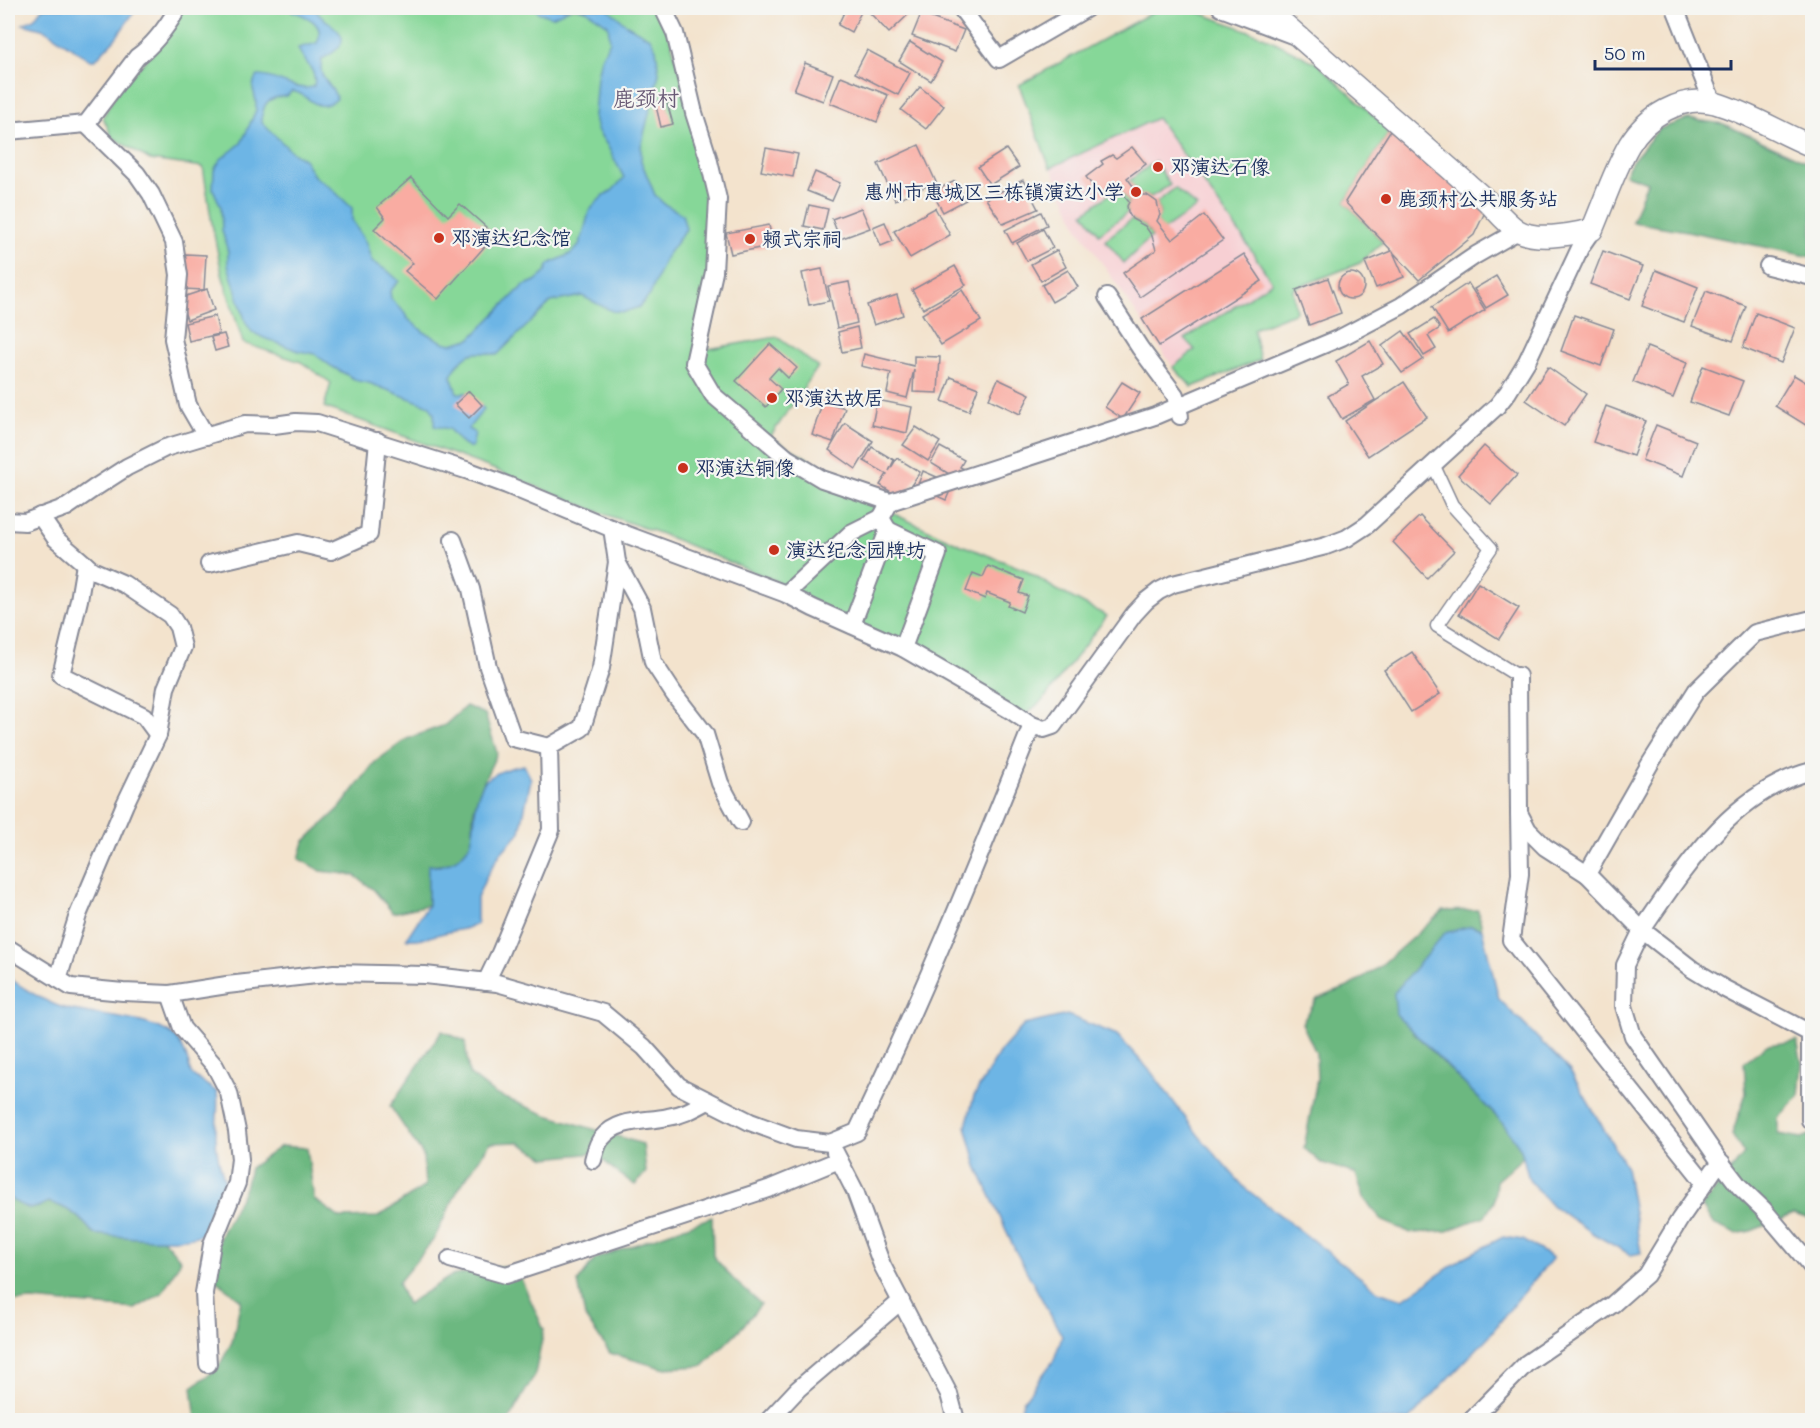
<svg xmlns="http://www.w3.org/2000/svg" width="1820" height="1428" font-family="Mali,'LXGW WenKai TC',sans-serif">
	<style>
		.built { fill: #f7cfd3 }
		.green { fill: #86d798; stroke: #50837b; stroke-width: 1.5 }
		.forest { fill: #6cb880; stroke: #44746f; stroke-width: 1.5 }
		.water { fill: #6db5e5; stroke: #4472a2; stroke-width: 1.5 }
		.building { fill: #f9aca2 }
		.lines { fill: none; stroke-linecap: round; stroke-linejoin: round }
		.pedestrian-casing { stroke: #878996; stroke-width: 15 }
		.minor-casing { stroke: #878996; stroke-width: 20 }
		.tertiary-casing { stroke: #878996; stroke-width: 24 }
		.pedestrian { stroke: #fff; stroke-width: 12 }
		.minor { stroke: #fff; stroke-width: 16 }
		.tertiary { stroke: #fff; stroke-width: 21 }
		.poi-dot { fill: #c8321e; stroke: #f6f6f2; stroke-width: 2 }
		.labels { text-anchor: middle; stroke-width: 4.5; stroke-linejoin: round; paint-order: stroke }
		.poi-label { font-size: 20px; fill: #1b2f5e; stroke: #f6f6f2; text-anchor: start }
		.quarter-label { font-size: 22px; fill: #695b76; stroke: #f6f6f2 }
	</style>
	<rect width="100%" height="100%" fill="#f6f6f2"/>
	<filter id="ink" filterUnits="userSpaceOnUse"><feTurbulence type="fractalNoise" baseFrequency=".0167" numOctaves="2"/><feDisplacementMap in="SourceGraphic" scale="12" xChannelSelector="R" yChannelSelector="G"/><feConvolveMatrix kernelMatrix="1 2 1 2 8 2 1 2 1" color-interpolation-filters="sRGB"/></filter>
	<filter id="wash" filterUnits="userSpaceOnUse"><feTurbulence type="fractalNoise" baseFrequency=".008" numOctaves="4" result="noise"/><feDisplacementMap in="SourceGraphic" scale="24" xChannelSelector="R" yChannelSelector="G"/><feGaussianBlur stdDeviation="1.35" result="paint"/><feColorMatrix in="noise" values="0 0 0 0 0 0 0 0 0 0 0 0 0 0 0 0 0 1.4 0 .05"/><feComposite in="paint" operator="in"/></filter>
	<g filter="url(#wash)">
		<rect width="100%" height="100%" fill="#f3e3cd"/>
		<!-- built -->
		<polygon class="built" points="1160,8 1187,8 1243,238 1272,282 1185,338 1195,349 1173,367 1078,228 1042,147 1019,85"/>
		<!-- green -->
		<g class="green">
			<polygon points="184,8 656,8 664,18 718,199 708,349 777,337 818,367 770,437 866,491 894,514 959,544 1023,569 1057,590 1107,616 1043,700 1021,718 778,582 659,533 604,514 488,467 324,407 331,383 301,362 243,343 222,274 212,224 203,167 150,160 112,137 103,117 120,87 145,61"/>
			<polygon points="1160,8 1187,8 1265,37 1318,64 1390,131 1345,202 1383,242 1360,263 1293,289 1296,312 1253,329 1260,360 1192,387 1173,367 1195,350 1185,339 1272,282 1243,238 1157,118 1050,168 1019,85"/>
			<polygon points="1155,161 1170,185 1151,197 1147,195 1140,195 1129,181"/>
			<polygon points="1118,188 1129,202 1127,206 1128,212 1099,234 1084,213"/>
			<polygon points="1175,188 1197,207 1163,230 1157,221 1160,214 1157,202"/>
			<polygon points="1132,219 1145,226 1152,236 1124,263 1105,240"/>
		</g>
		<!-- forest -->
		<g class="forest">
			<polygon points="1688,119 1724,124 1812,164 1812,257 1687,231 1632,222 1647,182 1625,174 1632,161 1659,129"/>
			<path d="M466,706L485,714L497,753C489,771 478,790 474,810C472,819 474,829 473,838C469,857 446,868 429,865L428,905L393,913L374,890L354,875L321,871L299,859L304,842L340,808L375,762L407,739L445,725Z"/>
			<polygon points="1478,910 1482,929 1471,926 1413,1032 1502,1122 1521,1149 1523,1157 1496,1181 1494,1202 1485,1216 1447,1231 1411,1233 1383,1221 1365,1200 1356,1174 1320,1162 1304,1148 1317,1079 1316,1053 1302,1023 1317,999 1348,987 1379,967 1443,911"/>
			<polygon points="442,1031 465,1041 469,1074 495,1094 547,1115 643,1144 646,1172 635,1185 614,1170 595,1153 546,1158 518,1142 490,1143 458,1190 434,1239 398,1283 407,1304 451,1276 502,1266 521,1279 544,1330 535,1374 509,1420 196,1420 192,1387 218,1368 232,1342 241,1300 209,1275 220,1236 245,1188 250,1168 281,1146 307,1148 314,1199 340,1218 378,1217 425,1186 423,1155 390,1106"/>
			<polygon points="1797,1041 1802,1063 1799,1096 1778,1118 1778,1134 1802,1138 1812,1134 1812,1220 1794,1214 1751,1231 1736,1234 1713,1224 1702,1206 1744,1154 1732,1135 1746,1093 1744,1062 1767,1045"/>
			<path d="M8,1197C25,1207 30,1213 48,1202C69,1207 81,1218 94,1234L163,1239L181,1260L162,1293L135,1309L32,1300L8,1302Z"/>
			<polygon points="712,1217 713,1256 735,1281 761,1304 743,1326 703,1366 662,1368 610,1353 585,1317 578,1282 595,1259"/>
		</g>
		<!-- water -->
		<g class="water">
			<polygon points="42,8 137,8 115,39 95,60 90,60 45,30 23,24 34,19"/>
			<path d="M284,8H313C328,27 365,37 322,59C317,81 332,82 337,99C315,116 311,94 292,91L287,96C267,97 262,103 262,123L292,152L304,159L314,176L331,188L352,208V220L366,243L372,262L388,271L399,281L390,291L391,299L403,311L408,319L424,332L443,342L451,344L470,339L523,286L535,281L545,273L549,264L570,254L578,247L583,235L589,212L593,206L604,195L612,191L624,178L607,145L597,130L594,117L597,77L601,58L610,41L608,25L586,10L577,8H607L627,25L650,38L656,49L659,73L641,146V161L655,195L664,204L682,214L686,229L665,258L650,295L639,307L624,312L612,311L582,296L551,302L497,355C472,349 463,353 451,376L457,393H467L484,409L468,429L475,433L472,447H468L463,445L449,429L434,426V414L430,406L369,383L358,381L331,366L315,354L299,351L264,338L252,332L246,323L228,265V252L222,230L221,207L213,189L214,170L221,159L234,149L241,143L246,133L256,110V101L253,89L254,81L258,76C276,75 298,94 314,86C318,70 303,62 298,48L317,43C328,21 300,14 284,8Z"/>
			<polygon points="534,8 571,8 552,17 538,12"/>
			<path d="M524,765L531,779L520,832L500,854L487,875L477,898V924C466,930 456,930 444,933C428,937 422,940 406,939L428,905V865C438,867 442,866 451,862C486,845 466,813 483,784C490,773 512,767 524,765Z"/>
			<polygon points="1471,926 1482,929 1499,999 1570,1071 1626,1167 1641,1253 1631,1255 1592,1233 1550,1204 1529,1180 1521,1149 1502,1122 1396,1014 1394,993 1445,933"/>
			<path d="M8,977C21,987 47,1003 64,1008C94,1016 145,1017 171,1034C182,1041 189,1061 191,1074L217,1092C219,1106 216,1120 216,1134C215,1153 222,1172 227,1189C223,1199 215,1226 208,1231C188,1246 120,1236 94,1234C81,1218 69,1207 48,1202C29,1213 25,1208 8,1197Z"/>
			<polygon points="1067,1015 1117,1035 1152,1073 1199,1136 1245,1188 1378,1291 1403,1299 1465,1257 1503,1237 1523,1240 1553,1258 1521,1295 1489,1336 1409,1420 1019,1420 1023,1401 1054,1360 1062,1336 1015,1250 977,1166 966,1126 974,1096 1000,1052 1024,1025"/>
		</g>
		<g id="blocks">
			<!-- building -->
			<g class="building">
				<polygon points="846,8 857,8 862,10 851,32 838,25"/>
				<polygon points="875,8 907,8 911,12 889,33 870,13"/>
				<polygon points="921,14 964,30 955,52 912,36"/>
				<polygon points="910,42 942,62 931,81 899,61"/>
				<polygon points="867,50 910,73 898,95 855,73"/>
				<polygon points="805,63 833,74 823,101 794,90"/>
				<polygon points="841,76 888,95 877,122 830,103"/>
				<polygon points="920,87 944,106 926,129 901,110"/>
				<polygon points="666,99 673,124 661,127 655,102"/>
				<polygon points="1390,131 1485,212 1474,235 1419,280 1393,252 1404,277 1376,288 1365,262 1392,251 1345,202"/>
				<polygon points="919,145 936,182 895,200 878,164"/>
				<polygon points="1132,147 1146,164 1127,178 1140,195 1147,195 1157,202 1160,215 1157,221 1172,240 1204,215 1223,240 1140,297 1123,273 1156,250 1152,236 1145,226 1132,219 1128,212 1127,206 1129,202 1115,185 1100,196 1086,177 1103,164 1101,161 1112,155 1116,158"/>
				<polygon points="766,148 798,154 793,177 761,171"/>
				<polygon points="1006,149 1019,167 990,185 978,167"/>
				<polygon points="815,172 840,183 832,201 807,191"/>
				<polygon points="411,178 448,216 460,204 495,235 438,299 405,271 413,263 374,229 385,218 377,207"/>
				<polygon points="1023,180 1038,209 1003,224 986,199"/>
				<polygon points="955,181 966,200 943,212 932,192"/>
				<polygon points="809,205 828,209 823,230 804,226"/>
				<polygon points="861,208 870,228 840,239 832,219"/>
				<polygon points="935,208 950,235 910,258 894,231"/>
				<polygon points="1041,212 1047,225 1012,243 1005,230"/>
				<polygon points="885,222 893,241 881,246 873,227"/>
				<polygon points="769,225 773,245 731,254 726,233"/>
				<polygon points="1043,229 1053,248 1027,261 1017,243"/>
				<polygon points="1057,250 1066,267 1041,281 1031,264"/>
				<polygon points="1603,251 1643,266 1630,299 1590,284"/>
				<polygon points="185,254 206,255 204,290 183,289"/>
				<polygon points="1244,254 1262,281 1159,346 1142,319"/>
				<polygon points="955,266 966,285 923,309 912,290"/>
				<polygon points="822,269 829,301 809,305 802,273"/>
				<polygon points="1068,270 1078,287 1052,302 1042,285"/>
				<polygon points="1656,270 1698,287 1684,322 1642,306"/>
				<circle cx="1351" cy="286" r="13"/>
				<polygon points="1496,276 1508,295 1486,308 1474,289"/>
				<polygon points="1328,278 1341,313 1309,325 1296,290"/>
				<polygon points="849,282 857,323 837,328 828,286"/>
				<polygon points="1468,283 1485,310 1448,333 1432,307"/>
				<polygon points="207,289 214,310 187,320 180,298"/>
				<polygon points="962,290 981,321 941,345 922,314"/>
				<polygon points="1706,291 1746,306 1733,341 1692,326"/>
				<polygon points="897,295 903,315 874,325 867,305"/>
				<polygon points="1756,313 1795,328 1781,363 1743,348"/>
				<polygon points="1574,315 1614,329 1601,366 1561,351"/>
				<polygon points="215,316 219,334 189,341 185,323"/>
				<polygon points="1434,319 1440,328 1428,336 1436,349 1424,356 1410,334"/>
				<polygon points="857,327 861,348 842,352 838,332"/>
				<polygon points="1403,331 1423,359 1402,373 1382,346"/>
				<polygon points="224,334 228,347 215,351 211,337"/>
				<polygon points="1370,341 1383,364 1362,376 1375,400 1342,419 1328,396 1349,384 1336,361"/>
				<polygon points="770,344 797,368 788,378 778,368 769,378 781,389 766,407 736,381"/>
				<polygon points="1647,347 1687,363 1673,398 1633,382"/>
				<polygon points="864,354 914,366 914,356 940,357 938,393 913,392 914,370 907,398 887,393 891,373 861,366"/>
				<polygon points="1703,366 1743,381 1729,416 1690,402"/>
				<polygon points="1548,367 1586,394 1564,426 1526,400"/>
				<polygon points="1794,375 1812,386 1812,429 1775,406"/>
				<polygon points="951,377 978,388 969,411 942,401"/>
				<polygon points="998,379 1030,394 1020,414 989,399"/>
				<polygon points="1122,382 1140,393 1123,419 1105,407"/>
				<polygon points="1404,382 1427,417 1368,456 1345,421"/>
				<polygon points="469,391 482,405 469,418 455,404"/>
				<polygon points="877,400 912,407 907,433 872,425"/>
				<polygon points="823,401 845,408 833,442 812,435"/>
				<polygon points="1606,406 1646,421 1633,456 1593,442"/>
				<polygon points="845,423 873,441 856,469 829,450"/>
				<polygon points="1656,425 1696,441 1683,476 1642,460"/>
				<polygon points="916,427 940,442 928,461 903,445"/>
				<polygon points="1484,446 1517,475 1491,504 1458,475"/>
				<polygon points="872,447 894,460 889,471 897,458 920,472 902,499 880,485 887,474 864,461"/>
				<polygon points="940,447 964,460 960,467 968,471 953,484 959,469 954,477 931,463"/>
				<polygon points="923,471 953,484 946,500 917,487"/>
				<polygon points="1420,516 1454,551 1427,578 1393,542"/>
				<polygon points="988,566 1024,580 1019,593 1028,596 1022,612 1008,606 1010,602 987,593 985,599 966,591 973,573 983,577"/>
				<polygon points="1478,583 1519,608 1499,639 1459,614"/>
				<polygon points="1412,652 1440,694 1411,712 1384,670"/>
			</g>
		</g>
	</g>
	<g filter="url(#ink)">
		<use href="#blocks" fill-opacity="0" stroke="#878996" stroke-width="1.5"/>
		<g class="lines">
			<!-- pedestrian casing -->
			<g class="pedestrian-casing">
				<polyline id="pedestrian" points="1433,464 1452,505 1491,548 1437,626 1518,676"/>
			</g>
			<!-- minor casing -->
			<g class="minor-casing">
				<g id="minor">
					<polyline points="663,8 675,33 694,113 708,157 718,199 714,272 694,363 713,395 787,458 822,479 890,502 1155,416 1342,337 1401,306 1476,255 1518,231"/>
					<polyline points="961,8 999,59 1087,8"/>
					<polyline points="1221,8 1292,35"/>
					<polyline points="1675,8 1713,103"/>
					<polyline points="86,124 137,174 151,194 174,242 179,275 173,339 188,405 206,436"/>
					<path d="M8,131L86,124L137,57C154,45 168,25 178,8"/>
					<polyline points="1768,266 1812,277"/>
					<polyline points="1107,297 1140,348 1175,395 1180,416"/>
					<polyline points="40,516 56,539 92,570 124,584 170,615 178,627 183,647 166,688 158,735 125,804 78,915 58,979"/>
					<polyline points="8,521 25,522 67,507 93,489 127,467 165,448 245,424 274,425 296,422 317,423 469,471 507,485 625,534 786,594 813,608 903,648 1010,710 1032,725 1044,729 1053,726 1134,614 1146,601 1159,591 1173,584 1326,546 1347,538 1367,525 1497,406 1508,392 1527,361 1581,246 1592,230"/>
					<polyline points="612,528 617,562 642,608 653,662 674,694 705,734 720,783 741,822"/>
					<polyline points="888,530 938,554 903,648"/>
					<polyline points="453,540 471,589 488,667 513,738 549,747"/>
					<polyline points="85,564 79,600 61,675 144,716 158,735"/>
					<polyline points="209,564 298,543 331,551 369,534 378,441"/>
					<polyline points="786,594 851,533 881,518"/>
					<polyline points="1812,619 1755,633 1696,691 1651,762 1587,874 1642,930 1625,965 1624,1006 1633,1036 1716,1156 1739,1186 1763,1209 1812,1267"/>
					<polyline points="852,625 888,530 881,518 890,502"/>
					<polyline points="1518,676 1519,813 1528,830 1545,847 1587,874"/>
					<polyline points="1519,813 1520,874 1511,940 1705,1183"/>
					<path d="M8,948L71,987L123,992L170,994L227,985L334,973L425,975L497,983L603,1013L644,1047L679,1086L750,1122L796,1139L830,1143L857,1132C921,999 977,863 1032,725"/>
					<polyline points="486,982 500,953 551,830 549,747 582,728 601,668 617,562"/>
					<polyline points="170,994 182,1028 215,1066 229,1093 237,1131 240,1159 237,1183 212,1244 204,1293 208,1364"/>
					<path d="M1810,1120V1033L1725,989L1692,969L1642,930C1686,866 1733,791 1812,771"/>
					<polyline points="835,1152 855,1191 882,1265 949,1394 956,1420"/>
					<path d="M593,1160C595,1153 597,1143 602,1138C618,1118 646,1122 668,1117C683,1115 695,1108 708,1101"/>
					<polyline points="450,1259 506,1275 771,1188 839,1160"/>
					<polyline points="769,1420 798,1389 901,1301"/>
					<polyline points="1471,1420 1527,1363 1613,1304 1646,1275 1680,1219 1714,1170 1722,1163"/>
				</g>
			</g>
			<!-- tertiary casing -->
			<g class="tertiary-casing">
				<path id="tertiary" d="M1266,8L1487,201C1496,210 1506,223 1517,230C1536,242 1572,234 1592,230C1604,202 1614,171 1629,145C1646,117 1681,94 1715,103C1749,113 1780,133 1812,146"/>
			</g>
			<!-- pedestrian -->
			<use href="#pedestrian" class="pedestrian"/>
			<!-- minor -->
			<use href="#minor" class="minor"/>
			<!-- tertiary -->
			<use href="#tertiary" class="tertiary"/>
		</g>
	</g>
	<!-- markers -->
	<g class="poi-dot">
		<circle cx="1158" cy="167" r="6"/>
		<circle cx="1136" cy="192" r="6"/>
		<circle cx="1386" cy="199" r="6"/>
		<circle cx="439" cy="238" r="6"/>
		<circle cx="750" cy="239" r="6"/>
		<circle cx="772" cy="398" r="6"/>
		<circle cx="683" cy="468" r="6"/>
		<circle cx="774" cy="550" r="6"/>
	</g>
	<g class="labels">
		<!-- poi labels -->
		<g class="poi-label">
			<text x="1170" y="174">邓演达石像</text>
			<text x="1124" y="199" text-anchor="end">惠州市惠城区三栋镇演达小学</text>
			<text x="1398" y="206">鹿颈村公共服务站</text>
			<text x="451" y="245">邓演达纪念馆</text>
			<text x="762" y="246">赖式宗祠</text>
			<text x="784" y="405">邓演达故居</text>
			<text x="695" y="475">邓演达铜像</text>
			<text x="786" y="557">演达纪念园牌坊</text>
		</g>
		<!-- quarter labels -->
		<g class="quarter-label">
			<text x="646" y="106">鹿颈村</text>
		</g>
	</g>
	<!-- margin -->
	<rect width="1820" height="1428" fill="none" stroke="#f6f6f2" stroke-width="30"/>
	<!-- scale -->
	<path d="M1595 60v9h136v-9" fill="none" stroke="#1b2f5e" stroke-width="3"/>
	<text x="1604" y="60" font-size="18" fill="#1b2f5e" stroke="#f6f6f2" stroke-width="4.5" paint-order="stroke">50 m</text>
</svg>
